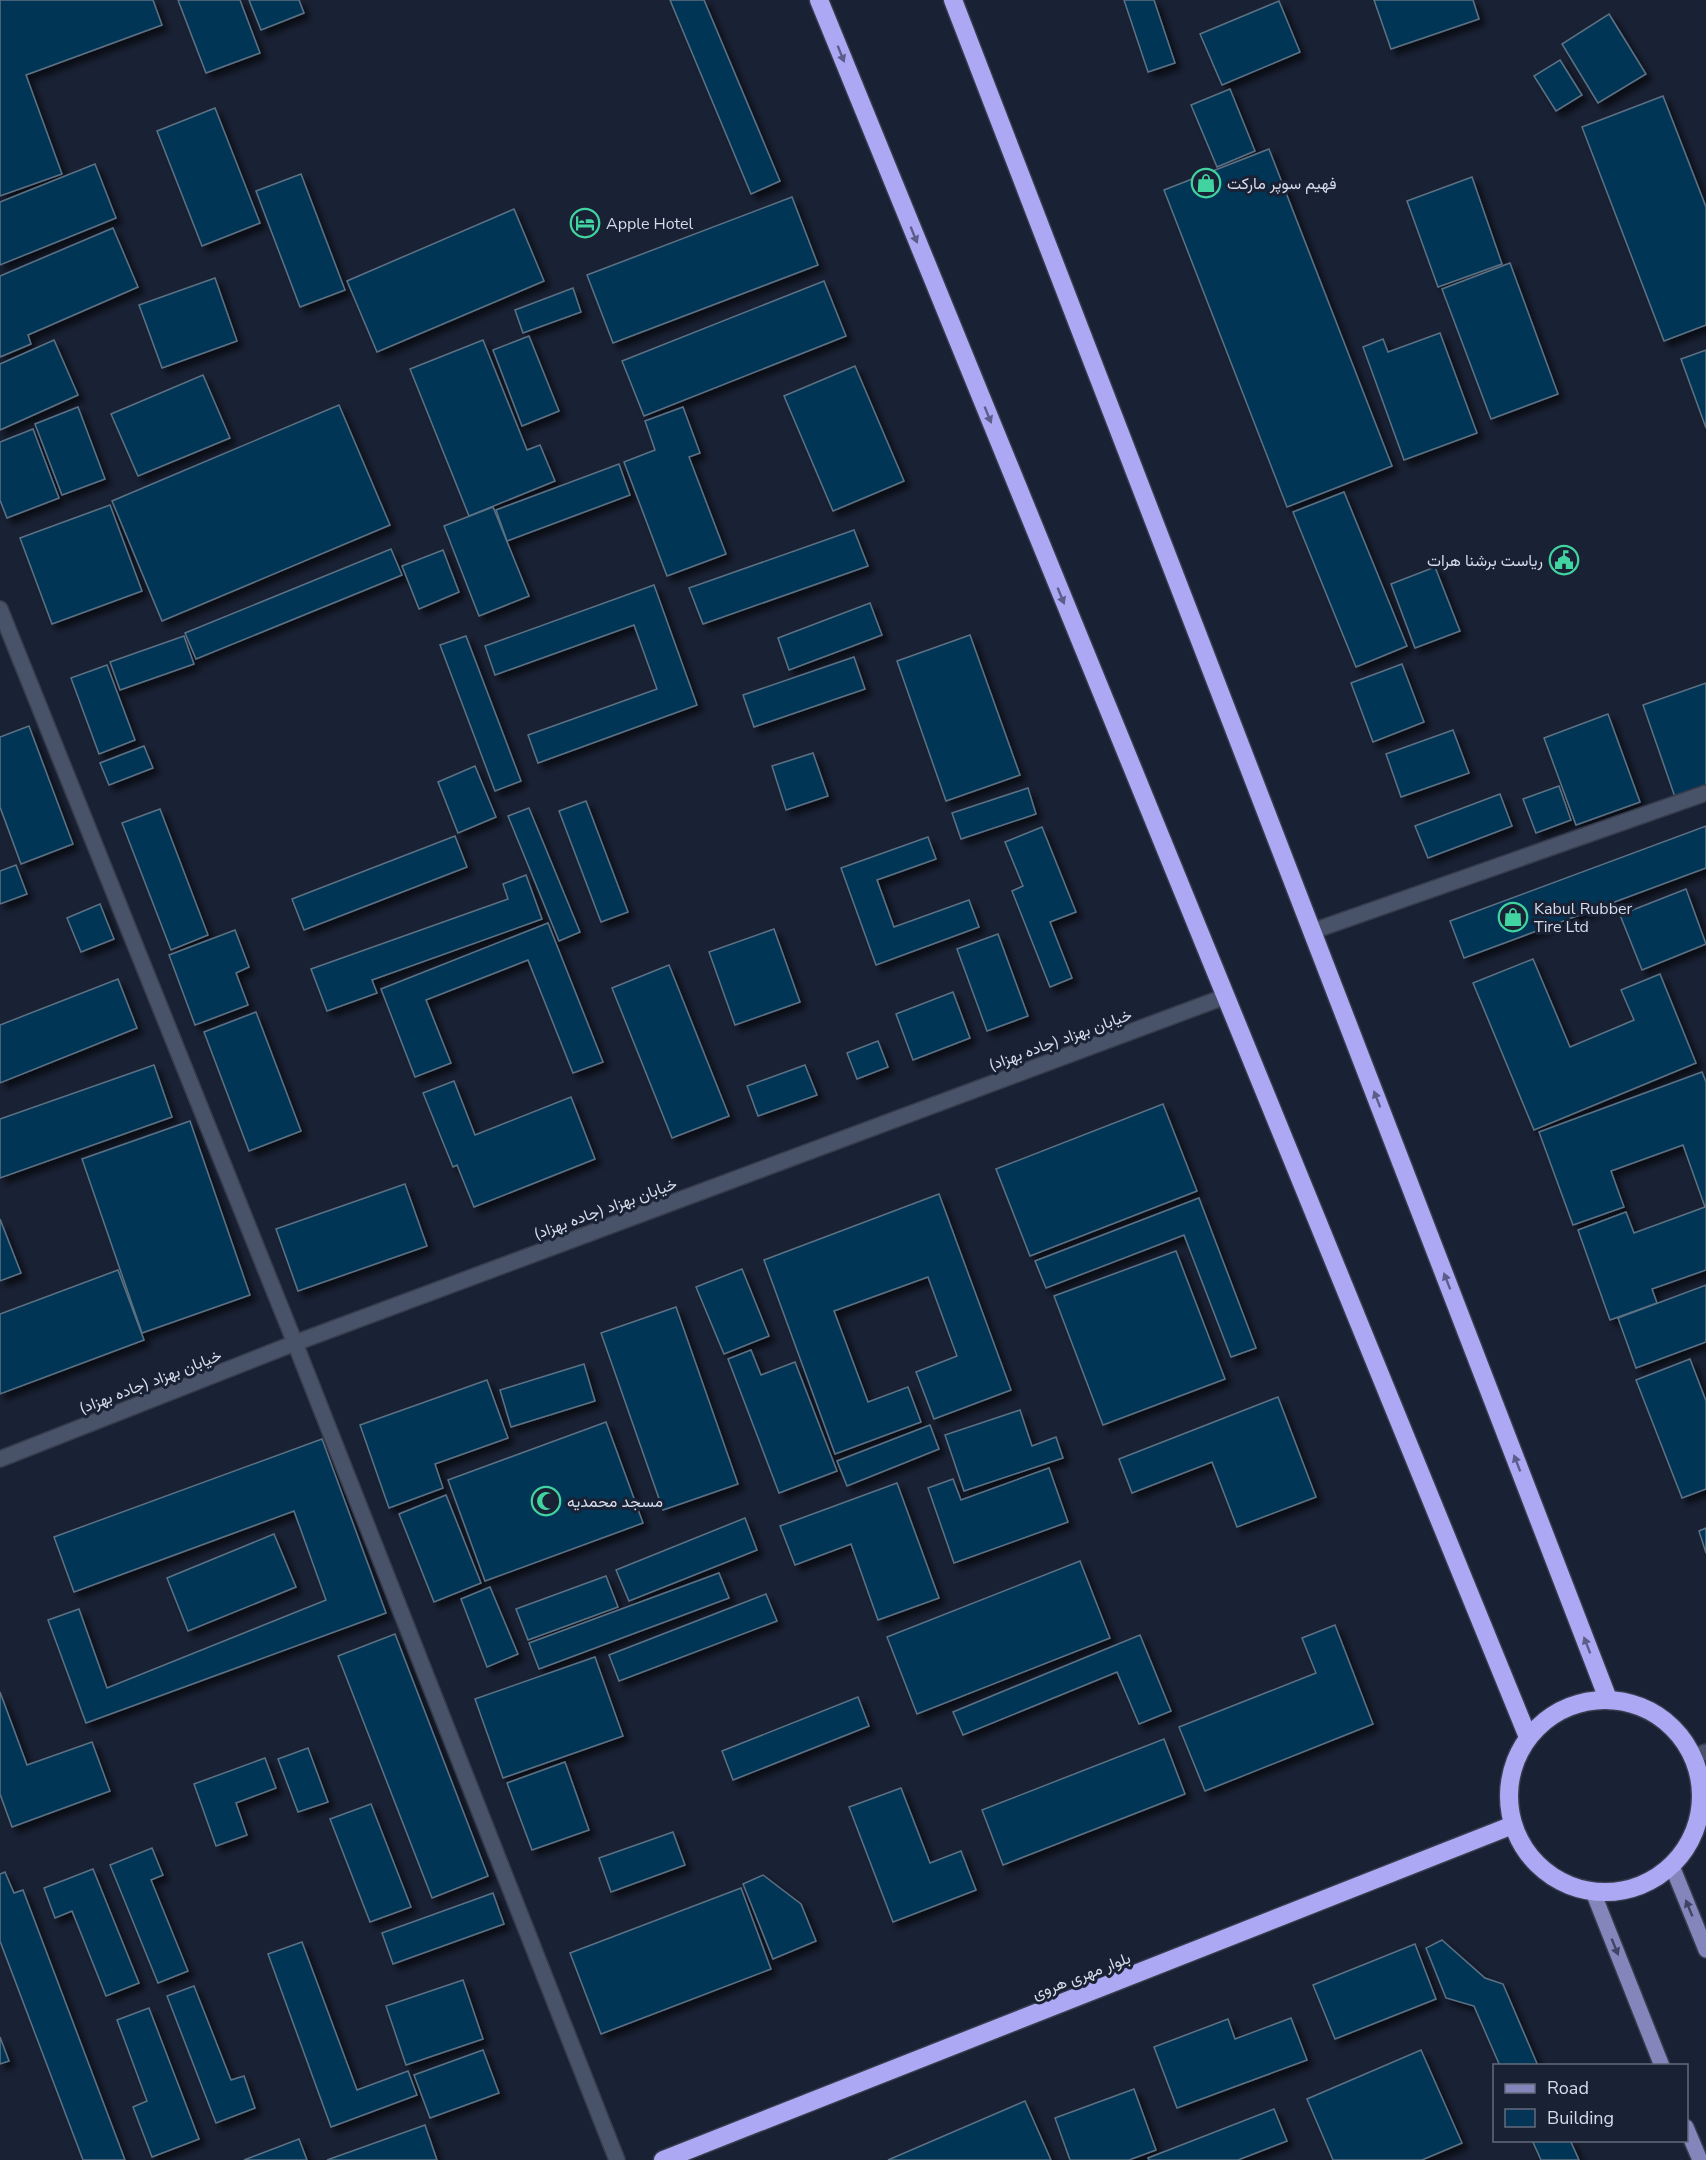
<svg xmlns="http://www.w3.org/2000/svg" width="1706" height="2160" font-family="'Nunito Sans',Vazirmatn,sans-serif">
	<style>
		.building { fill: #043557; stroke: #5c7184; stroke-width: 1.5; filter: url(#shadow) }
		.lines { fill: none; stroke-linecap: round; stroke-linejoin: round }
		.minor-casing { stroke: #363c4c; stroke-width: 18 }
		.major-casing { stroke: #363c4c; stroke-width: 18 }
		.highway-casing { stroke: #363c4c; stroke-width: 21 }
		.minor { stroke: #485268; stroke-width: 15 }
		.major { stroke: #8486bb; stroke-width: 15 }
		.highway { stroke: #aca8f3; stroke-width: 18 }
		.oneway { fill: #5b5e8a }
		.oneway2 { fill: #3e4463 }
		.labels { text-anchor: middle; stroke-width: 6; stroke-linejoin: round; paint-order: stroke }
		.poi-label { font-size: 16px; fill: #d5dbe8; stroke: #192134; text-anchor: start }
		.street-label { font-size: 16px; fill: #d5dbe8; stroke: #192134 }
	</style>
	<defs>
		<filter id="shadow"><feDropShadow dx="5.5" dy="5.5" stdDeviation="3" flood-color="#0009"/></filter>
	</defs>
	<rect width="100%" height="100%" fill="#192134"/>
	<!-- building -->
	<g class="building">
		<polygon points="0,0 153,0 162,25 26,75 62,174 0,196"/>
		<polygon points="178,0 240,0 260,53 206,73"/>
		<polygon points="249,0 299,0 304,13 261,30"/>
		<polygon points="670,0 704,0 780,181 751,194"/>
		<polygon points="1124,0 1154,0 1175,63 1148,72"/>
		<polygon points="1374,0 1473,0 1479,19 1391,49"/>
		<polygon points="1279,1 1300,52 1222,85 1200,34"/>
		<polygon points="1609,14 1646,74 1598,103 1562,44"/>
		<polygon points="1560,60 1582,95 1556,111 1534,76"/>
		<polygon points="1230,89 1255,151 1217,167 1191,105"/>
		<polygon points="1663,96 1706,207 1706,325 1664,341 1582,127"/>
		<polygon points="215,108 260,223 202,246 157,131"/>
		<polygon points="1269,149 1392,466 1287,507 1164,190"/>
		<polygon points="95,164 116,218 0,265 0,202"/>
		<polygon points="301,174 345,290 300,307 256,191"/>
		<polygon points="1472,177 1502,264 1438,287 1407,201"/>
		<polygon points="792,197 818,265 613,343 587,275"/>
		<polygon points="514,209 544,281 377,352 347,281"/>
		<polygon points="113,228 138,287 28,335 31,344 0,357 0,276"/>
		<polygon points="1510,263 1558,394 1491,419 1442,289"/>
		<polygon points="215,278 237,341 162,368 139,305"/>
		<polygon points="824,281 846,336 644,416 622,361"/>
		<polygon points="573,288 581,312 523,333 515,310"/>
		<polygon points="1440,333 1477,433 1404,460 1363,347 1383,339 1388,352"/>
		<polygon points="529,336 559,411 522,426 493,350"/>
		<polygon points="54,340 78,395 0,430 0,364"/>
		<polygon points="483,340 527,450 540,445 555,481 469,516 410,369"/>
		<polygon points="1706,350 1706,428 1681,359"/>
		<polygon points="855,366 904,481 833,511 784,396"/>
		<polygon points="203,375 230,438 138,476 111,414"/>
		<polygon points="339,405 390,525 162,621 112,501"/>
		<polygon points="78,407 105,479 62,495 35,424"/>
		<polygon points="683,407 700,453 689,457 726,554 667,576 624,462 655,450 645,421"/>
		<polygon points="33,429 59,498 7,518 0,500 0,442"/>
		<polygon points="619,464 630,495 507,541 496,510"/>
		<polygon points="1344,492 1407,646 1356,667 1293,512"/>
		<polygon points="110,505 142,591 52,624 20,538"/>
		<polygon points="493,507 529,596 479,616 444,526"/>
		<polygon points="854,530 868,566 703,624 689,588"/>
		<polygon points="391,549 402,575 196,659 185,633"/>
		<polygon points="443,550 459,592 419,609 402,566"/>
		<polygon points="1435,567 1460,631 1415,648 1391,584"/>
		<polygon points="654,585 697,705 538,763 528,735 657,689 634,625 495,675 485,646"/>
		<polygon points="870,603 882,635 789,670 778,638"/>
		<polygon points="970,635 1020,775 946,801 897,661"/>
		<polygon points="184,636 194,664 120,690 110,662"/>
		<polygon points="466,636 521,781 495,791 440,645"/>
		<polygon points="854,657 865,689 754,727 743,695"/>
		<polygon points="1402,664 1424,722 1373,742 1351,683"/>
		<polygon points="107,665 135,740 99,754 71,678"/>
		<polygon points="1706,683 1706,786 1675,797 1643,705"/>
		<polygon points="1608,714 1640,802 1576,825 1544,738"/>
		<polygon points="29,726 73,844 21,864 0,807 0,737"/>
		<polygon points="1453,730 1469,773 1401,797 1386,754"/>
		<polygon points="144,746 153,768 109,785 100,763"/>
		<polygon points="813,753 828,796 786,810 772,766"/>
		<polygon points="475,766 496,817 458,833 438,782"/>
		<polygon points="1559,786 1571,820 1536,833 1523,799"/>
		<polygon points="1028,788 1036,814 961,839 952,813"/>
		<polygon points="1500,794 1512,826 1428,858 1415,826"/>
		<polygon points="586,801 628,912 601,922 559,811"/>
		<polygon points="529,808 580,932 559,941 508,816"/>
		<polygon points="160,809 208,935 171,950 122,823"/>
		<polygon points="1706,826 1706,868 1464,958 1450,921"/>
		<polygon points="1042,827 1076,912 1050,922 1072,978 1050,987 1012,891 1023,886 1005,842"/>
		<polygon points="455,836 467,867 304,930 292,899"/>
		<polygon points="928,837 936,859 877,880 894,927 969,900 979,927 876,965 841,868"/>
		<polygon points="16,865 27,894 0,904 0,871"/>
		<polygon points="526,875 542,919 372,980 377,993 327,1011 311,969 508,899 503,884"/>
		<polygon points="1686,889 1706,944 1642,970 1620,915"/>
		<polygon points="100,904 114,939 81,952 67,918"/>
		<polygon points="548,923 603,1062 573,1073 528,960 426,1000 451,1063 415,1077 381,989"/>
		<polygon points="774,929 800,1002 735,1025 709,952"/>
		<polygon points="235,930 249,967 236,973 248,1005 195,1025 169,955"/>
		<polygon points="998,934 1028,1016 987,1031 957,949"/>
		<polygon points="1533,959 1570,1047 1634,1020 1621,990 1660,974 1696,1063 1534,1130 1473,983"/>
		<polygon points="669,965 729,1116 672,1138 612,988"/>
		<polygon points="118,979 137,1028 0,1083 0,1025"/>
		<polygon points="953,992 970,1038 913,1060 896,1014"/>
		<polygon points="256,1012 301,1131 249,1151 204,1032"/>
		<polygon points="878,1041 888,1067 857,1079 847,1053"/>
		<polygon points="154,1065 172,1117 0,1178 0,1119"/>
		<polygon points="805,1065 817,1095 758,1116 747,1086"/>
		<polygon points="1702,1072 1706,1082 1706,1270 1652,1289 1657,1303 1610,1320 1578,1230 1626,1212 1634,1233 1705,1207 1683,1145 1611,1171 1624,1207 1573,1225 1539,1132"/>
		<polygon points="454,1081 475,1135 571,1097 595,1159 474,1207 457,1165 453,1167 423,1093"/>
		<polygon points="1163,1104 1197,1191 1030,1256 996,1169"/>
		<polygon points="190,1121 250,1295 142,1333 82,1159"/>
		<polygon points="405,1184 427,1246 298,1291 276,1229"/>
		<polygon points="939,1194 1011,1390 934,1419 916,1372 957,1356 928,1277 834,1311 868,1402 908,1387 921,1422 835,1454 764,1260"/>
		<polygon points="1199,1198 1256,1348 1231,1357 1184,1235 1046,1288 1035,1261"/>
		<polygon points="0,1219 21,1273 0,1281"/>
		<polygon points="1176,1251 1225,1379 1103,1425 1054,1296"/>
		<polygon points="742,1269 769,1336 724,1354 696,1287"/>
		<polygon points="118,1270 144,1340 0,1394 0,1314"/>
		<polygon points="1706,1285 1706,1342 1636,1368 1618,1318"/>
		<polygon points="676,1307 738,1484 663,1510 601,1333"/>
		<polygon points="751,1350 761,1375 795,1362 837,1471 779,1493 728,1359"/>
		<polygon points="1690,1359 1706,1401 1706,1489 1682,1498 1636,1380"/>
		<polygon points="584,1364 595,1401 511,1427 500,1390"/>
		<polygon points="487,1380 508,1438 435,1464 443,1488 389,1508 360,1425"/>
		<polygon points="1278,1397 1316,1497 1237,1527 1212,1462 1132,1493 1119,1459"/>
		<polygon points="1020,1410 1032,1446 1056,1437 1063,1458 964,1491 945,1435"/>
		<polygon points="606,1422 643,1523 485,1581 448,1480"/>
		<polygon points="930,1425 939,1449 847,1486 837,1461"/>
		<polygon points="322,1439 386,1613 86,1723 48,1620 79,1609 107,1688 326,1600 294,1511 74,1592 54,1537"/>
		<polygon points="1049,1468 1068,1522 954,1563 928,1488 953,1479 961,1500"/>
		<polygon points="897,1483 939,1598 878,1620 851,1544 795,1565 780,1526"/>
		<polygon points="446,1495 481,1583 434,1602 399,1514"/>
		<polygon points="745,1518 757,1550 629,1601 616,1570"/>
		<polygon points="1706,1528 1706,1553 1699,1531"/>
		<polygon points="274,1534 296,1587 188,1631 167,1578"/>
		<polygon points="1080,1561 1110,1638 917,1714 887,1637"/>
		<polygon points="719,1573 729,1598 539,1669 529,1643"/>
		<polygon points="606,1576 618,1607 528,1640 516,1609"/>
		<polygon points="490,1587 518,1654 487,1667 461,1599"/>
		<polygon points="766,1594 777,1621 619,1681 609,1655"/>
		<polygon points="1335,1625 1373,1724 1205,1791 1179,1727 1316,1673 1302,1638"/>
		<polygon points="395,1634 488,1876 432,1898 338,1656"/>
		<polygon points="1140,1635 1171,1711 1139,1724 1117,1672 963,1735 953,1712"/>
		<polygon points="595,1657 623,1736 503,1778 475,1699"/>
		<polygon points="0,1692 27,1765 92,1742 110,1791 12,1827 0,1794"/>
		<polygon points="858,1697 869,1726 733,1780 722,1751"/>
		<polygon points="1164,1739 1185,1794 1003,1865 982,1810"/>
		<polygon points="308,1748 328,1802 298,1812 278,1759"/>
		<polygon points="265,1758 276,1788 236,1803 247,1835 216,1846 194,1784"/>
		<polygon points="565,1762 589,1830 532,1850 507,1783"/>
		<polygon points="901,1788 930,1863 961,1851 976,1890 893,1922 849,1807"/>
		<polygon points="371,1804 411,1907 370,1922 330,1819"/>
		<polygon points="673,1832 685,1865 611,1892 599,1858"/>
		<polygon points="152,1848 163,1875 151,1880 188,1971 158,1983 110,1865"/>
		<polygon points="93,1869 139,1983 106,1996 72,1911 55,1918 44,1888"/>
		<polygon points="5,1872 14,1893 23,1890 125,2160 83,2160 0,1941 0,1874"/>
		<polygon points="763,1875 801,1904 816,1941 773,1959 743,1884"/>
		<polygon points="741,1888 771,1969 601,2034 570,1953"/>
		<polygon points="493,1893 504,1924 393,1964 382,1933"/>
		<polygon points="1442,1940 1485,1978 1503,1984 1538,2066 1500,2066 1474,2006 1446,1998 1426,1948"/>
		<polygon points="302,1942 357,2090 408,2071 417,2095 331,2127 268,1954"/>
		<polygon points="1415,1944 1436,1999 1335,2039 1313,1985"/>
		<polygon points="463,1980 483,2039 406,2065 386,2006"/>
		<polygon points="194,1986 231,2080 244,2076 255,2108 216,2123 167,1996"/>
		<polygon points="149,2008 199,2139 152,2157 133,2107 147,2101 117,2020"/>
		<polygon points="1291,2018 1307,2060 1177,2108 1154,2047 1228,2019 1235,2039"/>
		<polygon points="0,2037 9,2061 0,2064"/>
		<polygon points="483,2050 499,2093 430,2118 414,2075"/>
		<polygon points="1421,2050 1462,2143 1422,2160 1333,2160 1307,2099"/>
		<polygon points="1134,2089 1156,2150 1129,2160 1070,2160 1055,2118"/>
		<polygon points="1025,2101 1051,2160 888,2160"/>
		<polygon points="1274,2109 1287,2141 1238,2160 1149,2160 1148,2158"/>
		<polygon points="425,2125 437,2160 327,2160"/>
		<polygon points="299,2139 307,2160 244,2160"/>
		<polygon points="1532,2140 1570,2140 1579,2160 1541,2160"/>
	</g>
	<g class="lines">
		<!-- minor casing -->
		<g class="minor-casing">
			<g id="minor">
				<polyline points="0,609 295,1343 617,2160"/>
				<polyline points="1313,931 1706,793"/>
				<polyline points="0,1459 295,1343 1224,997"/>
				<polyline points="1693,1757 1706,1752"/>
			</g>
		</g>
		<!-- major casing -->
		<g class="major-casing">
			<g id="major">
				<polyline points="1672,1866 1706,1950"/>
				<polyline points="1593,1892 1662,2066"/>
				<polyline points="1686,2127 1700,2160"/>
			</g>
		</g>
		<!-- highway casing -->
		<g class="highway-casing">
			<g id="highway">
				<polyline points="819,0 1528,1737"/>
				<polyline points="953,0 1608,1699"/>
				<circle cx="1605" cy="1796" r="96"/>
				<polyline points="663,2160 1513,1825"/>
			</g>
		</g>
		<!-- minor -->
		<use href="#minor" class="minor"/>
		<!-- major -->
		<use href="#major" class="major"/>
		<!-- highway -->
		<use href="#highway" class="highway"/>
	</g>
	<!-- one-way arrows -->
	<defs><path id="oneway-solid" d="M-6-.8H1V-3.2L6.5 0L1 3.2V.8H-6Z" transform="scale(1.5)"/></defs>
	<g class="oneway">
		<use href="#oneway-solid" transform="translate(841 54) rotate(68)"/>
		<use href="#oneway-solid" transform="translate(914 235) rotate(68)"/>
		<use href="#oneway-solid" transform="translate(988 415) rotate(68)"/>
		<use href="#oneway-solid" transform="translate(1061 596) rotate(68)"/>
		<use href="#oneway-solid" transform="translate(1377 1099) rotate(-111)"/>
		<use href="#oneway-solid" transform="translate(1447 1281) rotate(-111)"/>
		<use href="#oneway-solid" transform="translate(1517 1463) rotate(-111)"/>
		<use href="#oneway-solid" transform="translate(1587 1645) rotate(-111)"/>
	</g>
	<g class="oneway2">
		<use href="#oneway-solid" transform="translate(1689 1908) rotate(-112)"/>
		<use href="#oneway-solid" transform="translate(1615 1947) rotate(68)"/>
	</g>
	<!-- icons -->
	<defs>
		<g id="shop-ring" transform="scale(1.5)"><circle r="9.5" fill="#192134" stroke="#42d4a0" stroke-width="1.5"/><path d="M-5-2.5h2.3a2.7 3.5 0 0 1 5.4 0H5L5.5 6h-11ZM-1.5-2.5h3a1.5 2.3 0 0 0-3 0Z" fill="#42d4a0"/></g>
		<g id="hotel-ring" transform="scale(1.5)"><circle r="9.5" fill="#192134" stroke="#42d4a0" stroke-width="1.5"/><path d="M-6-4.5h1.5V1H6V5H4.5V3h-9V5H-6ZM-4 0a1.8 1.8 0 1 1 3.6 0ZM.5 0V-2.5h3Q6-2.5 6 0Z" fill="#42d4a0"/></g>
		<g id="civic-ring" transform="scale(1.5)"><circle r="9.5" fill="#192134" stroke="#42d4a0" stroke-width="1.5"/><path d="M-.6-6.5H3V-4.5H.6V-3L4-1V1h2V6H-6V1h2V-1L-.6-3ZM-1.2 2.5V6h2.4V2.5Z" fill="#42d4a0"/></g>
		<g id="mosque-ring" transform="scale(1.5)"><circle r="9.5" fill="#192134" stroke="#42d4a0" stroke-width="1.5"/><path d="M3.5-4.9A6 6 0 1 0 3.5 4.9A5 5 0 1 1 3.5-4.9Z" fill="#42d4a0"/></g>
	</defs>
	<g fill-rule="evenodd">
		<use href="#shop-ring" x="1206" y="183"/>
		<use href="#hotel-ring" x="585" y="223"/>
		<use href="#civic-ring" x="1564" y="560"/>
		<use href="#shop-ring" x="1513" y="917"/>
		<use href="#mosque-ring" x="546" y="1501"/>
	</g>
	<g class="labels">
		<!-- poi labels -->
		<g class="poi-label">
			<text x="1227" y="189">فهیم سوپر مارکت</text>
			<text x="606" y="229">Apple Hotel</text>
			<text x="1543" y="566" text-anchor="end">ریاست برشنا هرات</text>
			<text x="1534" y="914">Kabul Rubber<tspan x="1534" dy="18">Tire Ltd</tspan></text>
			<text x="567" y="1507">مسجد محمدیه</text>
		</g>
		<!-- street labels -->
		<g class="street-label">
			<text transform="translate(1060 1039) rotate(-20)" y="6">خیابان بهزاد (جاده بهزاد)</text>
			<text transform="translate(605 1208) rotate(-20)" y="6">خیابان بهزاد (جاده بهزاد)</text>
			<text transform="translate(150 1381) rotate(-21)" y="6">خیابان بهزاد (جاده بهزاد)</text>
			<text transform="translate(1081 1975) rotate(-21)" y="6">بلوار مهری هروی</text>
		</g>
	</g>
	<!-- legend -->
	<rect x="1493" y="2064" width="195" height="78" fill="#192134" stroke="#646b7c" stroke-width="1.5"/>
	<rect x="1505" y="2084" width="30" height="9" fill="#8486bb" stroke="#646b7c" stroke-width="1.5"/>
	<text x="1547" y="2094" font-size="18" fill="#d5dbe8">Road</text>
	<rect x="1505" y="2109" width="30" height="18" fill="#043557" stroke="#646b7c" stroke-width="1.5"/>
	<text x="1547" y="2124" font-size="18" fill="#d5dbe8">Building</text>
</svg>
